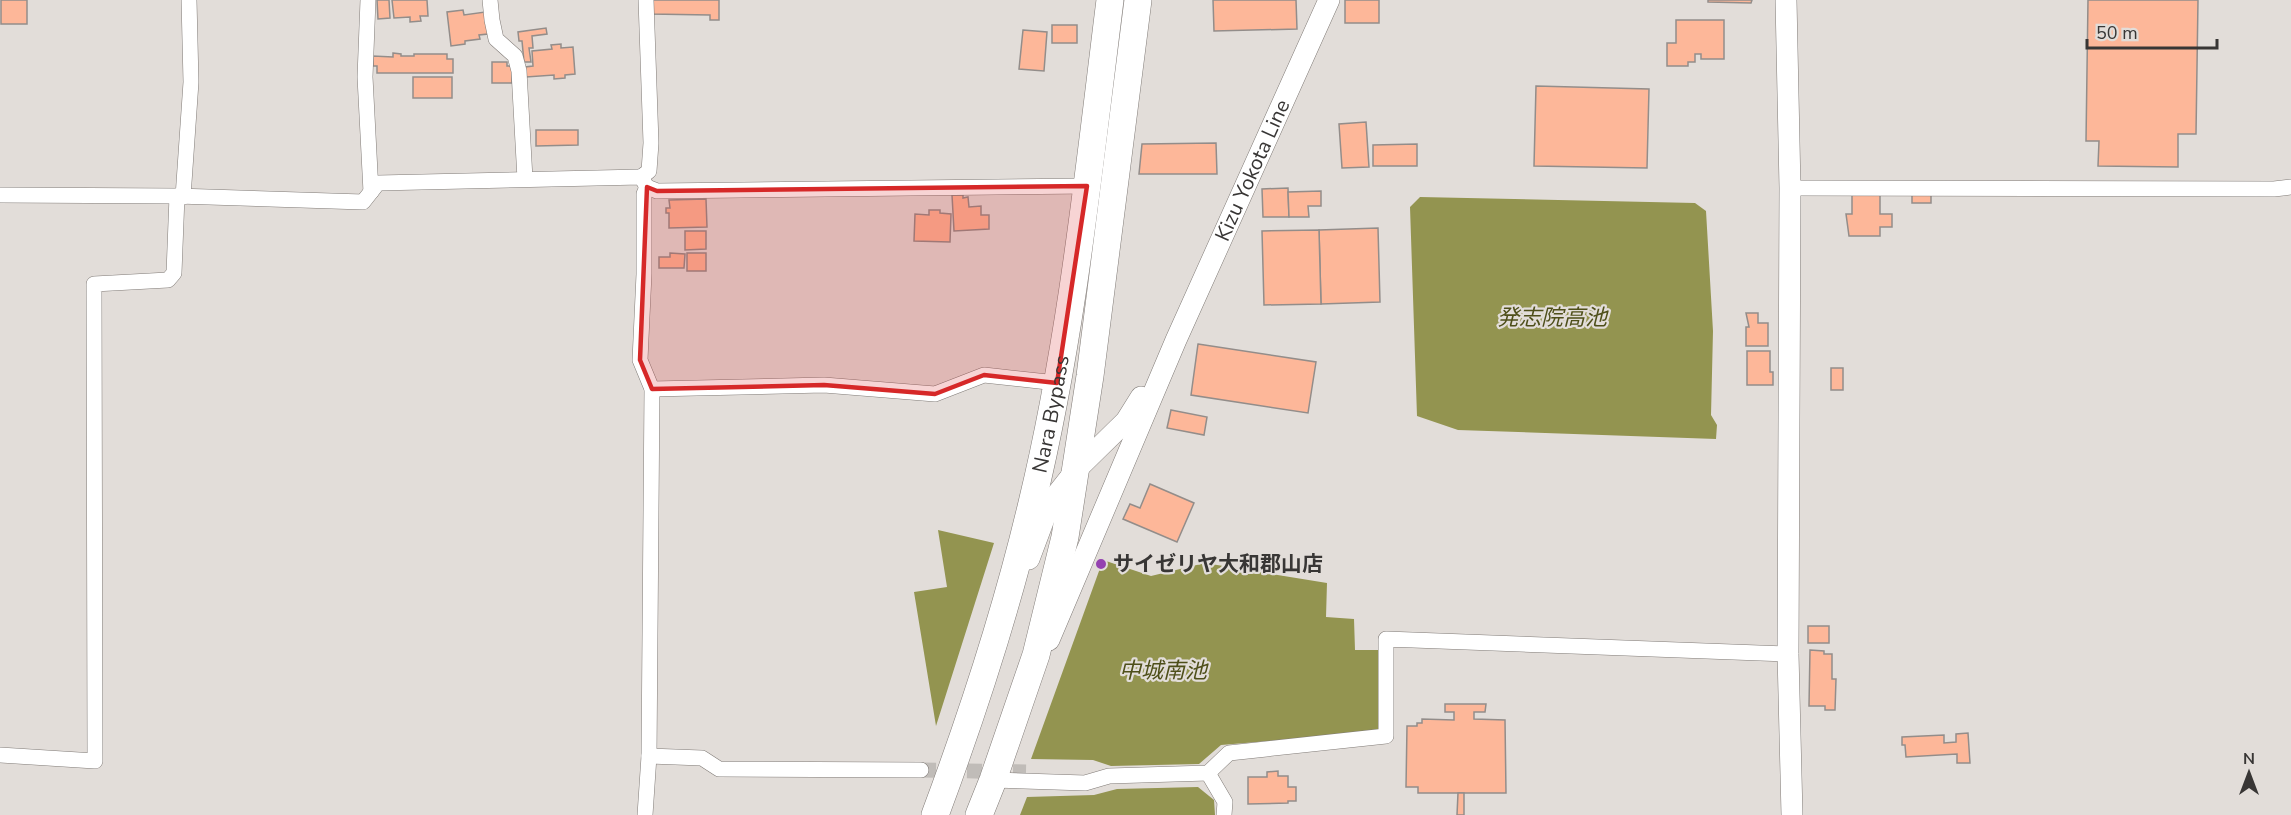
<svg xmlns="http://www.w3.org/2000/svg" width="2291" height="815" font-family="'Nunito Sans','Noto Sans JP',sans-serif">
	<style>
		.water { fill: #939450 }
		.building { fill: #fdb799; stroke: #938d8a; stroke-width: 1.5 }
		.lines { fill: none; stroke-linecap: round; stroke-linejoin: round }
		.street-tunnel { stroke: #c0bcb8; stroke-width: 15; stroke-dasharray: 15 8; stroke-linecap: butt }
		.street-casing { stroke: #807b77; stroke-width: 16 }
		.secondary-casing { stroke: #807b77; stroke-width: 22 }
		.highway-casing { stroke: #807b77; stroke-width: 28 }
		.street { stroke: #fff; stroke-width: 15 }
		.secondary { stroke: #fff; stroke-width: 21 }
		.highway { stroke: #fff; stroke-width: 27 }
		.marked { fill: #d62828; fill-opacity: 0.2; stroke: #d62828; stroke-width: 4.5; stroke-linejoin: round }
		.poi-dot { fill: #9442b0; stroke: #e2ddd9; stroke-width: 2 }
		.labels { text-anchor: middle; stroke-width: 4.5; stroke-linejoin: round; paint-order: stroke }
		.street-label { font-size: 21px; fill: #383635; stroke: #e2ddd9 }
		.poi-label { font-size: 21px; font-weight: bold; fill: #383635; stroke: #e2ddd9; text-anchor: start }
		.water-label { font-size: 22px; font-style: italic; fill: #4e4f1a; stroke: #e2ddd9 }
	</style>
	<rect width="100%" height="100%" fill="#e2ddd9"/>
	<!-- water -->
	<g class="water">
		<polygon points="1420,197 1695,203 1706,211 1713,331 1711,415 1717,425 1716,439 1458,430 1417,416 1410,207"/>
		<polygon points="938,530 994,543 936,726 914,592 947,587"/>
		<polygon points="1103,560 1151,576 1205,563 1327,583 1326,617 1354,619 1355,650 1380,650 1380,728 1376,732 1221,745 1199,764 1111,766 1093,760 1031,759"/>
		<polygon points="1198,787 1214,800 1215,815 1020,815 1027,797 1094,795 1117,789"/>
	</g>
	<!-- building -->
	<g class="building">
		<rect x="1" y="0" width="26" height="24"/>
		<polygon points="377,0 389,0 390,18 378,19"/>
		<polygon points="392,0 427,0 428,16 420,16 421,21 410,22 410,17 394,18"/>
		<polygon points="650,0 719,0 719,20 710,20 710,15 650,14"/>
		<polygon points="1213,0 1296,0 1297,29 1214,31"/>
		<rect x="1345" y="0" width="34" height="23"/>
		<polygon points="1708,0 1752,0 1751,3 1708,2"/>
		<polygon points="2088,0 2198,0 2196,134 2178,134 2178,167 2098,166 2099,141 2086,141"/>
		<polygon points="463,10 464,15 485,12 488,34 479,35 480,39 465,41 465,44 451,46 447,12"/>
		<polygon points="1676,20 1724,20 1724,59 1701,59 1701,54 1695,54 1695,62 1688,62 1688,66 1667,66 1667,43 1676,43"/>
		<rect x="1052" y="25" width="25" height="18"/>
		<polygon points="546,28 547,34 532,36 533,48 529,48 531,62 524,62 522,41 519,41 518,32"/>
		<polygon points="1023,30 1047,32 1044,71 1019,69"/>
		<polygon points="561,44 561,48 573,47 575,74 565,75 565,78 554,79 554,75 526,77 525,67 533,66 532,51 552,49 551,45"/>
		<polygon points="393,53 401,54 401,56 414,56 414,54 447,54 447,59 453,59 453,73 377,73 377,66 373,66 373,56 393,57"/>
		<polygon points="492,62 507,62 507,66 512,66 512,83 492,83"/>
		<rect x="413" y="77" width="39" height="21"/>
		<polygon points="1536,86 1649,89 1647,168 1534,166"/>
		<polygon points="1366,122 1369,167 1342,168 1339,124"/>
		<polygon points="536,130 578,130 578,145 536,146"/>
		<polygon points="1216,143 1217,174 1139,174 1142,144"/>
		<polygon points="1417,144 1417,166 1373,166 1373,145"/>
		<polygon points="1288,188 1289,217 1263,217 1262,189"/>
		<polygon points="1321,191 1321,206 1308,206 1309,217 1289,217 1288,192"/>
		<rect x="1912" y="192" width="19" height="11"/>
		<polygon points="1852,194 1880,194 1880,214 1892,214 1892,227 1880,227 1880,236 1849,236 1846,214 1852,214"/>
		<polygon points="952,195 963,195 963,198 968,197 969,207 981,206 981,215 989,215 989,229 954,231"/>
		<polygon points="706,199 707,227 669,228 669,213 666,213 666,208 670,208 669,200"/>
		<polygon points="929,210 940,210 940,213 951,214 950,242 914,241 915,214 929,215"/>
		<polygon points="1378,228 1380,302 1321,304 1319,230"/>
		<polygon points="1319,230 1321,304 1264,305 1262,231"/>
		<polygon points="685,231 706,231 706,249 685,250"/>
		<polygon points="670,253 685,254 684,268 659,268 659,257 670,257"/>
		<rect x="687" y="253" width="19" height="18"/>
		<polygon points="1746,313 1758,313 1758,323 1768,323 1768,346 1746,346 1746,327 1749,327"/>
		<polygon points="1198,344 1316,362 1308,413 1191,395"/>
		<polygon points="1747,351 1770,351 1770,372 1773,372 1773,385 1747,385"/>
		<rect x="1831" y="368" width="12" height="22"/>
		<polygon points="1171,410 1207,417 1204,435 1167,428"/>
		<polygon points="1150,484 1194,503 1177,542 1123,519 1130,504 1140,508"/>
		<rect x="1808" y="626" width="21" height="17"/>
		<polygon points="1810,650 1824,651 1824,654 1832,654 1832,679 1836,679 1835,710 1825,710 1825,706 1809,706"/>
		<polygon points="1445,704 1486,704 1485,712 1474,712 1474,719 1505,720 1506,793 1418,793 1418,787 1406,787 1407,726 1417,726 1417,723 1422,723 1422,719 1454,720 1454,712 1445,712"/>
		<polygon points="1968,733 1970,763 1957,763 1957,754 1906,757 1905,745 1902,745 1902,737 1944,735 1944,743 1956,742 1956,734"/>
		<polygon points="1278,771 1278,776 1288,776 1288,787 1296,787 1296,801 1288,801 1288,803 1248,804 1248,777 1267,777 1267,772"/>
		<polygon points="1458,793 1464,793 1464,815 1457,815"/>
	</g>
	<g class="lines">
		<!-- street-tunnel -->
		<polyline class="street-tunnel" points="921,770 1026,772"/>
		<!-- street casing -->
		<g class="street-casing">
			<g id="street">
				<polyline points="368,0 365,77 371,192"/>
				<polyline points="490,0 492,20 496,39 515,56 519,71 525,179"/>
				<polyline points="641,177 649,171 651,143 646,0"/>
				<polyline points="1790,188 2274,189 2291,187"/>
				<polyline points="0,195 177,196 363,202 378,183 641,177 647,187 657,191 1087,186"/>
				<polyline points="183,197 191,82 189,0"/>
				<polyline points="652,389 824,385 935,394 984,375 1057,383"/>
				<polyline points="0,755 95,761 94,284 168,280 174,273 177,196"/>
				<polyline points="649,756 702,758 719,769 921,770"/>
				<polyline points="1208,773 1225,802 1224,815"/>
				<polyline points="993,780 1085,783 1109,776 1208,773 1229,753 1386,736 1386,639 1788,654"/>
				<polyline points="645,815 649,756 652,389 640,360 644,274 644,194 647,187"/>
			</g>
		</g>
		<!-- secondary casing -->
		<g class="secondary-casing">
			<g id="secondary">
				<polyline points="1786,0 1790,188 1788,654 1792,815"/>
				<polyline points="1029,559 1050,503 1076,470 1126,421 1141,397"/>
				<path id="s1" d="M1049,640L1176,340L1329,0"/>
			</g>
		</g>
		<!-- highway casing -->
		<g class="highway-casing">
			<g id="highway">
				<path id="s2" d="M935,815C973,713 1007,609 1032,503C1072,338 1089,168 1110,0"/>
				<polyline points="979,815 993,780 1036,655 1065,537 1090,376 1138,0"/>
			</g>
		</g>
		<!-- street -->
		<use href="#street" class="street"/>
		<!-- secondary -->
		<use href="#secondary" class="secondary"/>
		<!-- highway -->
		<use href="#highway" class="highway"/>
	</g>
	<!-- marked area -->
	<path class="marked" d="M1087,186L1057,383L984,375L935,394L824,385L652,389L640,360L647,187L657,191Z"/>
	<!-- markers -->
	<circle class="poi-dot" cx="1101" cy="564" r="6"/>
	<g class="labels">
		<!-- street labels -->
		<g class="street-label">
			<text dy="7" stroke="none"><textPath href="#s1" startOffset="512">Kizu Yokota Line</textPath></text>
			<text dy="7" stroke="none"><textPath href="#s2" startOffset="418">Nara Bypass</textPath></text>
		</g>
		<!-- poi labels -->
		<g class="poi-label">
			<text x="1113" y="571">サイゼリヤ大和郡山店</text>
		</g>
		<!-- water labels -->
		<g class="water-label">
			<text x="1552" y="325">発志院高池</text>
			<text x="1163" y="678">中城南池</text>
		</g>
	</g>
	<!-- north arrow -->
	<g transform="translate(2249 773)" stroke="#e2ddd9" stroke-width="4.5" paint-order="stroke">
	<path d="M0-4.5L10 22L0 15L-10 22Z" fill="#383635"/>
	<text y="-9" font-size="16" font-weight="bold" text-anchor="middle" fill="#383635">N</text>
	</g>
	<!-- scale -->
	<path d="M2087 39v9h130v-9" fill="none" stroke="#383635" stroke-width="3"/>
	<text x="2096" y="39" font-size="18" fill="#383635" stroke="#e2ddd9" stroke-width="4.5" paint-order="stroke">50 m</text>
</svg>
